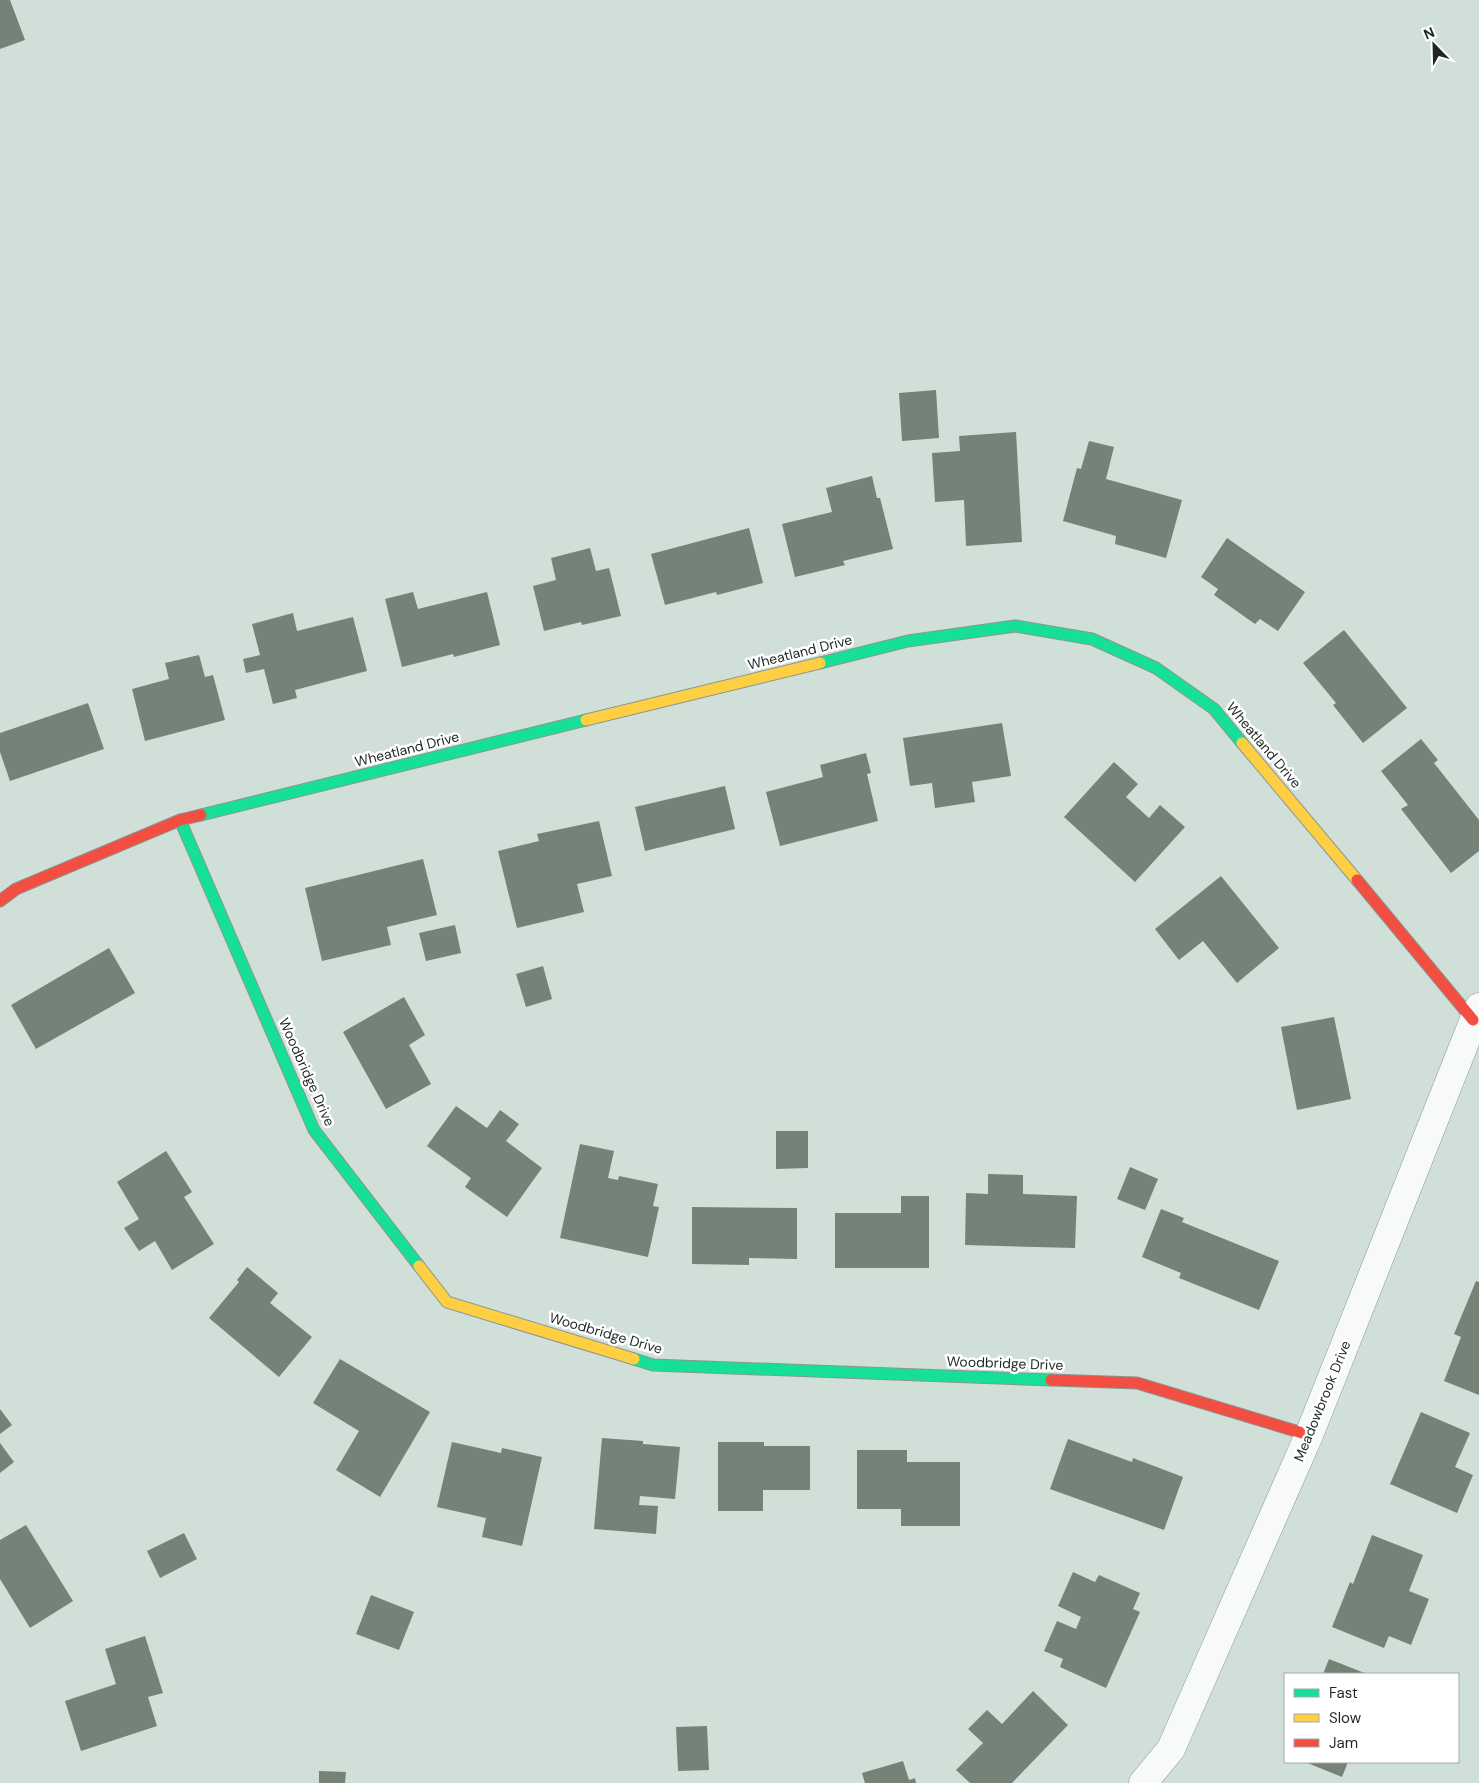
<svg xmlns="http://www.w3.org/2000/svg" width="1479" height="1783" font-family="'DM Sans',sans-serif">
<rect width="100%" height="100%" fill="#d1dfd9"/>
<!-- building -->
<g fill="#758277">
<path d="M 0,0 L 10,0 L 25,40 L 0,49 Z"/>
<path d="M 936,390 L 939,438 L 902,441 L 899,393 Z"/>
<path d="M 1016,432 L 1022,542 L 966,546 L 964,500 L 935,502 L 932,453 L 960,451 L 959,436 Z"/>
<path d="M 1089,441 L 1114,447 L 1106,479 L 1182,500 L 1166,558 L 1115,544 L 1116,536 L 1063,521 L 1077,468 L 1081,469 Z"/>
<path d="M 872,476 L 877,498 L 880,498 L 893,549 L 843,561 L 845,565 L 795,577 L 782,524 L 832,512 L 826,488 Z"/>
<path d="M 749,528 L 763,583 L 717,595 L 716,592 L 665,605 L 651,554 Z"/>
<path d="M 1227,538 L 1305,592 L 1278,631 L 1260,619 L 1255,624 L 1214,595 L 1218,589 L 1201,577 Z"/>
<path d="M 590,548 L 596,571 L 609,568 L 621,616 L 582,625 L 581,622 L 544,631 L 533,586 L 556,580 L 551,558 Z"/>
<path d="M 413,592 L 418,609 L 487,592 L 500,645 L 454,657 L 453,654 L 402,667 L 385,599 Z"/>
<path d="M 293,613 L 297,631 L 353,617 L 367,671 L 295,690 L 297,698 L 273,704 L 264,669 L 246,673 L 243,659 L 260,655 L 252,624 Z"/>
<path d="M 1344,630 L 1407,708 L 1363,743 L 1333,705 L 1336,703 L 1303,663 Z"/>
<path d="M 199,655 L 205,677 L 213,675 L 225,720 L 145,741 L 132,689 L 169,679 L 165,663 Z"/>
<path d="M 88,703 L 104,749 L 10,781 L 0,752 L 0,733 Z"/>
<path d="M 1002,723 L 1011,776 L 972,782 L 975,802 L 935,808 L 932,783 L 910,786 L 903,738 Z"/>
<path d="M 1421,739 L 1438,760 L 1434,763 L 1479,820 L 1479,851 L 1451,873 L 1401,809 L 1408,805 L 1381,771 Z"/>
<path d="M 866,753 L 871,773 L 867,774 L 878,821 L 780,846 L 766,792 L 823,777 L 820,765 Z"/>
<path d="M 1114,762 L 1138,784 L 1126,797 L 1149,818 L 1160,805 L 1185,827 L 1135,882 L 1064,817 Z"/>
<path d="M 725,786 L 735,829 L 645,851 L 635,807 Z"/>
<path d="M 599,821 L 612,876 L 577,884 L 584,912 L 517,928 L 498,851 L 539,841 L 537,834 Z"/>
<path d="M 423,859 L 437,915 L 387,927 L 391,945 L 322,961 L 305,888 Z"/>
<path d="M 1221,876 L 1279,948 L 1237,983 L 1203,941 L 1179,960 L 1155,929 Z"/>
<path d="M 455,925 L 461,953 L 426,961 L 419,933 Z"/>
<path d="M 109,948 L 135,993 L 36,1049 L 11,1005 Z"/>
<path d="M 543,966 L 552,999 L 526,1007 L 516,974 Z"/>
<path d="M 404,997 L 425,1035 L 409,1045 L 431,1084 L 386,1109 L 343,1032 Z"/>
<path d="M 1334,1017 L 1351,1099 L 1297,1110 L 1281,1027 Z"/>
<path d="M 456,1106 L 487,1128 L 500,1110 L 519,1124 L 506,1141 L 542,1168 L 507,1217 L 465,1187 L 471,1178 L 427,1146 Z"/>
<path d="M 776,1131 L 808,1131 L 808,1168 L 776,1169 Z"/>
<path d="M 580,1144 L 614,1151 L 608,1178 L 618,1180 L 619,1176 L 658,1184 L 653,1206 L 659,1207 L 648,1257 L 560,1238 Z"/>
<path d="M 166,1151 L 192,1192 L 184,1197 L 214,1244 L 172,1270 L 155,1241 L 139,1251 L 124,1228 L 139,1219 L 117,1182 Z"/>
<path d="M 1130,1167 L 1158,1179 L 1145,1210 L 1117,1199 Z"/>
<path d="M 988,1174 L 1023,1175 L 1023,1194 L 1077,1196 L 1075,1248 L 965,1245 L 966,1193 L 988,1194 Z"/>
<path d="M 901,1196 L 929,1196 L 929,1268 L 835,1268 L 835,1213 L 901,1213 Z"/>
<path d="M 692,1207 L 797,1208 L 797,1259 L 749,1258 L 749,1265 L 692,1264 Z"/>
<path d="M 1161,1209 L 1184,1218 L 1182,1222 L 1279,1261 L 1259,1310 L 1179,1278 L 1181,1273 L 1142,1257 Z"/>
<path d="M 247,1267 L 278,1293 L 270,1303 L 312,1337 L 279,1377 L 209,1318 L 239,1282 L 237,1280 Z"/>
<path d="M 1476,1281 L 1479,1282 L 1479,1395 L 1444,1381 L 1461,1337 L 1454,1334 Z"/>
<path d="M 340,1359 L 430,1412 L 380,1497 L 336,1470 L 359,1431 L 313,1403 Z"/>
<path d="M 0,1409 L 12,1425 L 0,1434 Z"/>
<path d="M 1421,1412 L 1470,1433 L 1455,1467 L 1473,1475 L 1457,1513 L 1390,1484 Z"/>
<path d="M 602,1438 L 643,1441 L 643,1444 L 680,1447 L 675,1499 L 640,1496 L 639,1505 L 658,1506 L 656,1534 L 594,1529 Z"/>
<path d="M 1068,1439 L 1132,1462 L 1133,1458 L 1183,1477 L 1164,1530 L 1050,1489 Z"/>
<path d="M 452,1442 L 501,1453 L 502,1448 L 542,1457 L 522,1546 L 482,1537 L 486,1518 L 437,1507 Z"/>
<path d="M 718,1442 L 764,1442 L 764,1446 L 810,1446 L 810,1490 L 763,1490 L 763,1511 L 718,1511 Z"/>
<path d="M 0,1443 L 14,1462 L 0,1473 Z"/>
<path d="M 857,1450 L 907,1450 L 907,1462 L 960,1462 L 960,1526 L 901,1526 L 901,1509 L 857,1509 Z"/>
<path d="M 26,1525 L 73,1601 L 30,1628 L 0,1579 L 0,1540 Z"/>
<path d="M 184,1533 L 197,1559 L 160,1578 L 147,1551 Z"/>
<path d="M 1372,1535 L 1423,1555 L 1409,1591 L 1429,1599 L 1411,1645 L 1389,1636 L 1384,1648 L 1332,1627 L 1350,1582 L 1353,1584 Z"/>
<path d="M 1073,1572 L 1095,1582 L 1099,1575 L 1140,1593 L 1133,1609 L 1140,1612 L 1106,1688 L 1060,1667 L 1063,1659 L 1044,1651 L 1057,1621 L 1076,1629 L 1081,1617 L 1058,1606 Z"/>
<path d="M 371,1595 L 414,1612 L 399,1650 L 356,1634 Z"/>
<path d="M 145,1636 L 163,1693 L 148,1697 L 157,1726 L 81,1751 L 65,1701 L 116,1684 L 105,1649 Z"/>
<path d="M 1329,1659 L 1367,1674 L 1323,1674 Z"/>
<path d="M 1033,1691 L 1068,1725 L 1012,1783 L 970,1783 L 956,1770 L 983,1743 L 968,1729 L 987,1710 L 1002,1724 Z"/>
<path d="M 707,1726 L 709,1770 L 678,1771 L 676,1727 Z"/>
<path d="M 903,1761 L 909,1780 L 915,1778 L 916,1783 L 865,1783 L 862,1773 Z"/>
<path d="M 1305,1762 L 1348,1762 L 1342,1777 Z"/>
<path d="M 319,1771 L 346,1772 L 345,1783 L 319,1783 Z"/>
</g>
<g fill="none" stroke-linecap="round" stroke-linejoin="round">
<!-- street casing -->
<g stroke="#8b9692" stroke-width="29">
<path id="street" d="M 1143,1783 L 1171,1749 L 1309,1435 L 1479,1007"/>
</g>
<!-- fast casing -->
<g stroke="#8b9692" stroke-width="13">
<g id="fast">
<path d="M 820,663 L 908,641 L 1015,626 L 1092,639 L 1156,668 L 1214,709 L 1242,743"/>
<path d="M 201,815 L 586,720"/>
<path d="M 180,820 L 314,1130 L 419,1266"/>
<path d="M 634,1359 L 653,1365 L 1051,1380"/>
</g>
</g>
<!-- slow casing -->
<g stroke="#8b9692" stroke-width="13">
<g id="slow">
<path d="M 586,720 L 820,663"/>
<path d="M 1242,743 L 1357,880"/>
<path d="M 419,1266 L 447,1302 L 634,1359"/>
</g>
</g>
<!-- jam casing -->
<g stroke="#8b9692" stroke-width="13">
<g id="jam">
<path d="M 1357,880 L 1473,1020"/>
<path d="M 0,901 L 16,889 L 180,820 L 201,815"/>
<path d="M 1051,1380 L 1137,1383 L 1309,1435"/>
</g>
</g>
<!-- street -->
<use href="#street" stroke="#f8faf9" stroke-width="28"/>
<!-- fast -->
<use href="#fast" stroke="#16e098" stroke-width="11"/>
<!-- slow -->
<use href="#slow" stroke="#ffcf43" stroke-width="11"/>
<!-- jam -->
<use href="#jam" stroke="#f24e42" stroke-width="11"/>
</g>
<g text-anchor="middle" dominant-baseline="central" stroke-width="5" stroke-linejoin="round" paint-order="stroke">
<!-- street labels -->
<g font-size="14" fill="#1e2823" stroke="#fff">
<text transform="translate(800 652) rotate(-14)">Wheatland Drive</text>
<text transform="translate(1264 745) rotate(50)">Wheatland Drive</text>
<text transform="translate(407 749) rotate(-14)">Wheatland Drive</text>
<text transform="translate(307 1072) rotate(66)">Woodbridge Drive</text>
<text transform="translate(606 1333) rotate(16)">Woodbridge Drive</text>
<text transform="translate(1005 1363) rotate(2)">Woodbridge Drive</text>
<text transform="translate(1322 1401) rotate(-68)">Meadowbrook Drive</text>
</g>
</g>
<!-- legend -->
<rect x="1284" y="1673" width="175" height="90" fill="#ffffff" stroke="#a5a9a7"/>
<rect x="1294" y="1689" width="25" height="8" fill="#16e098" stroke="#a5a9a7"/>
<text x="1329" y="1698" font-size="15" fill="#1e2823">Fast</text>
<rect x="1294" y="1714" width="25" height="8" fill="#ffcf43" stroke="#a5a9a7"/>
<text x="1329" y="1723" font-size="15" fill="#1e2823">Slow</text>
<rect x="1294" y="1739" width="25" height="8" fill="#f24e42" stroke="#a5a9a7"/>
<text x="1329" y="1748" font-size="15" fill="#1e2823">Jam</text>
<!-- north arrow -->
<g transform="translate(1434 45) rotate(337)" stroke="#ffffff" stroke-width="4" paint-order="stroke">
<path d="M0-4L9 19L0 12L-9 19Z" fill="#1e2823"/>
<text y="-8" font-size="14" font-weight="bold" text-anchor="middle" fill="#1e2823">N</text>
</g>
</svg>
